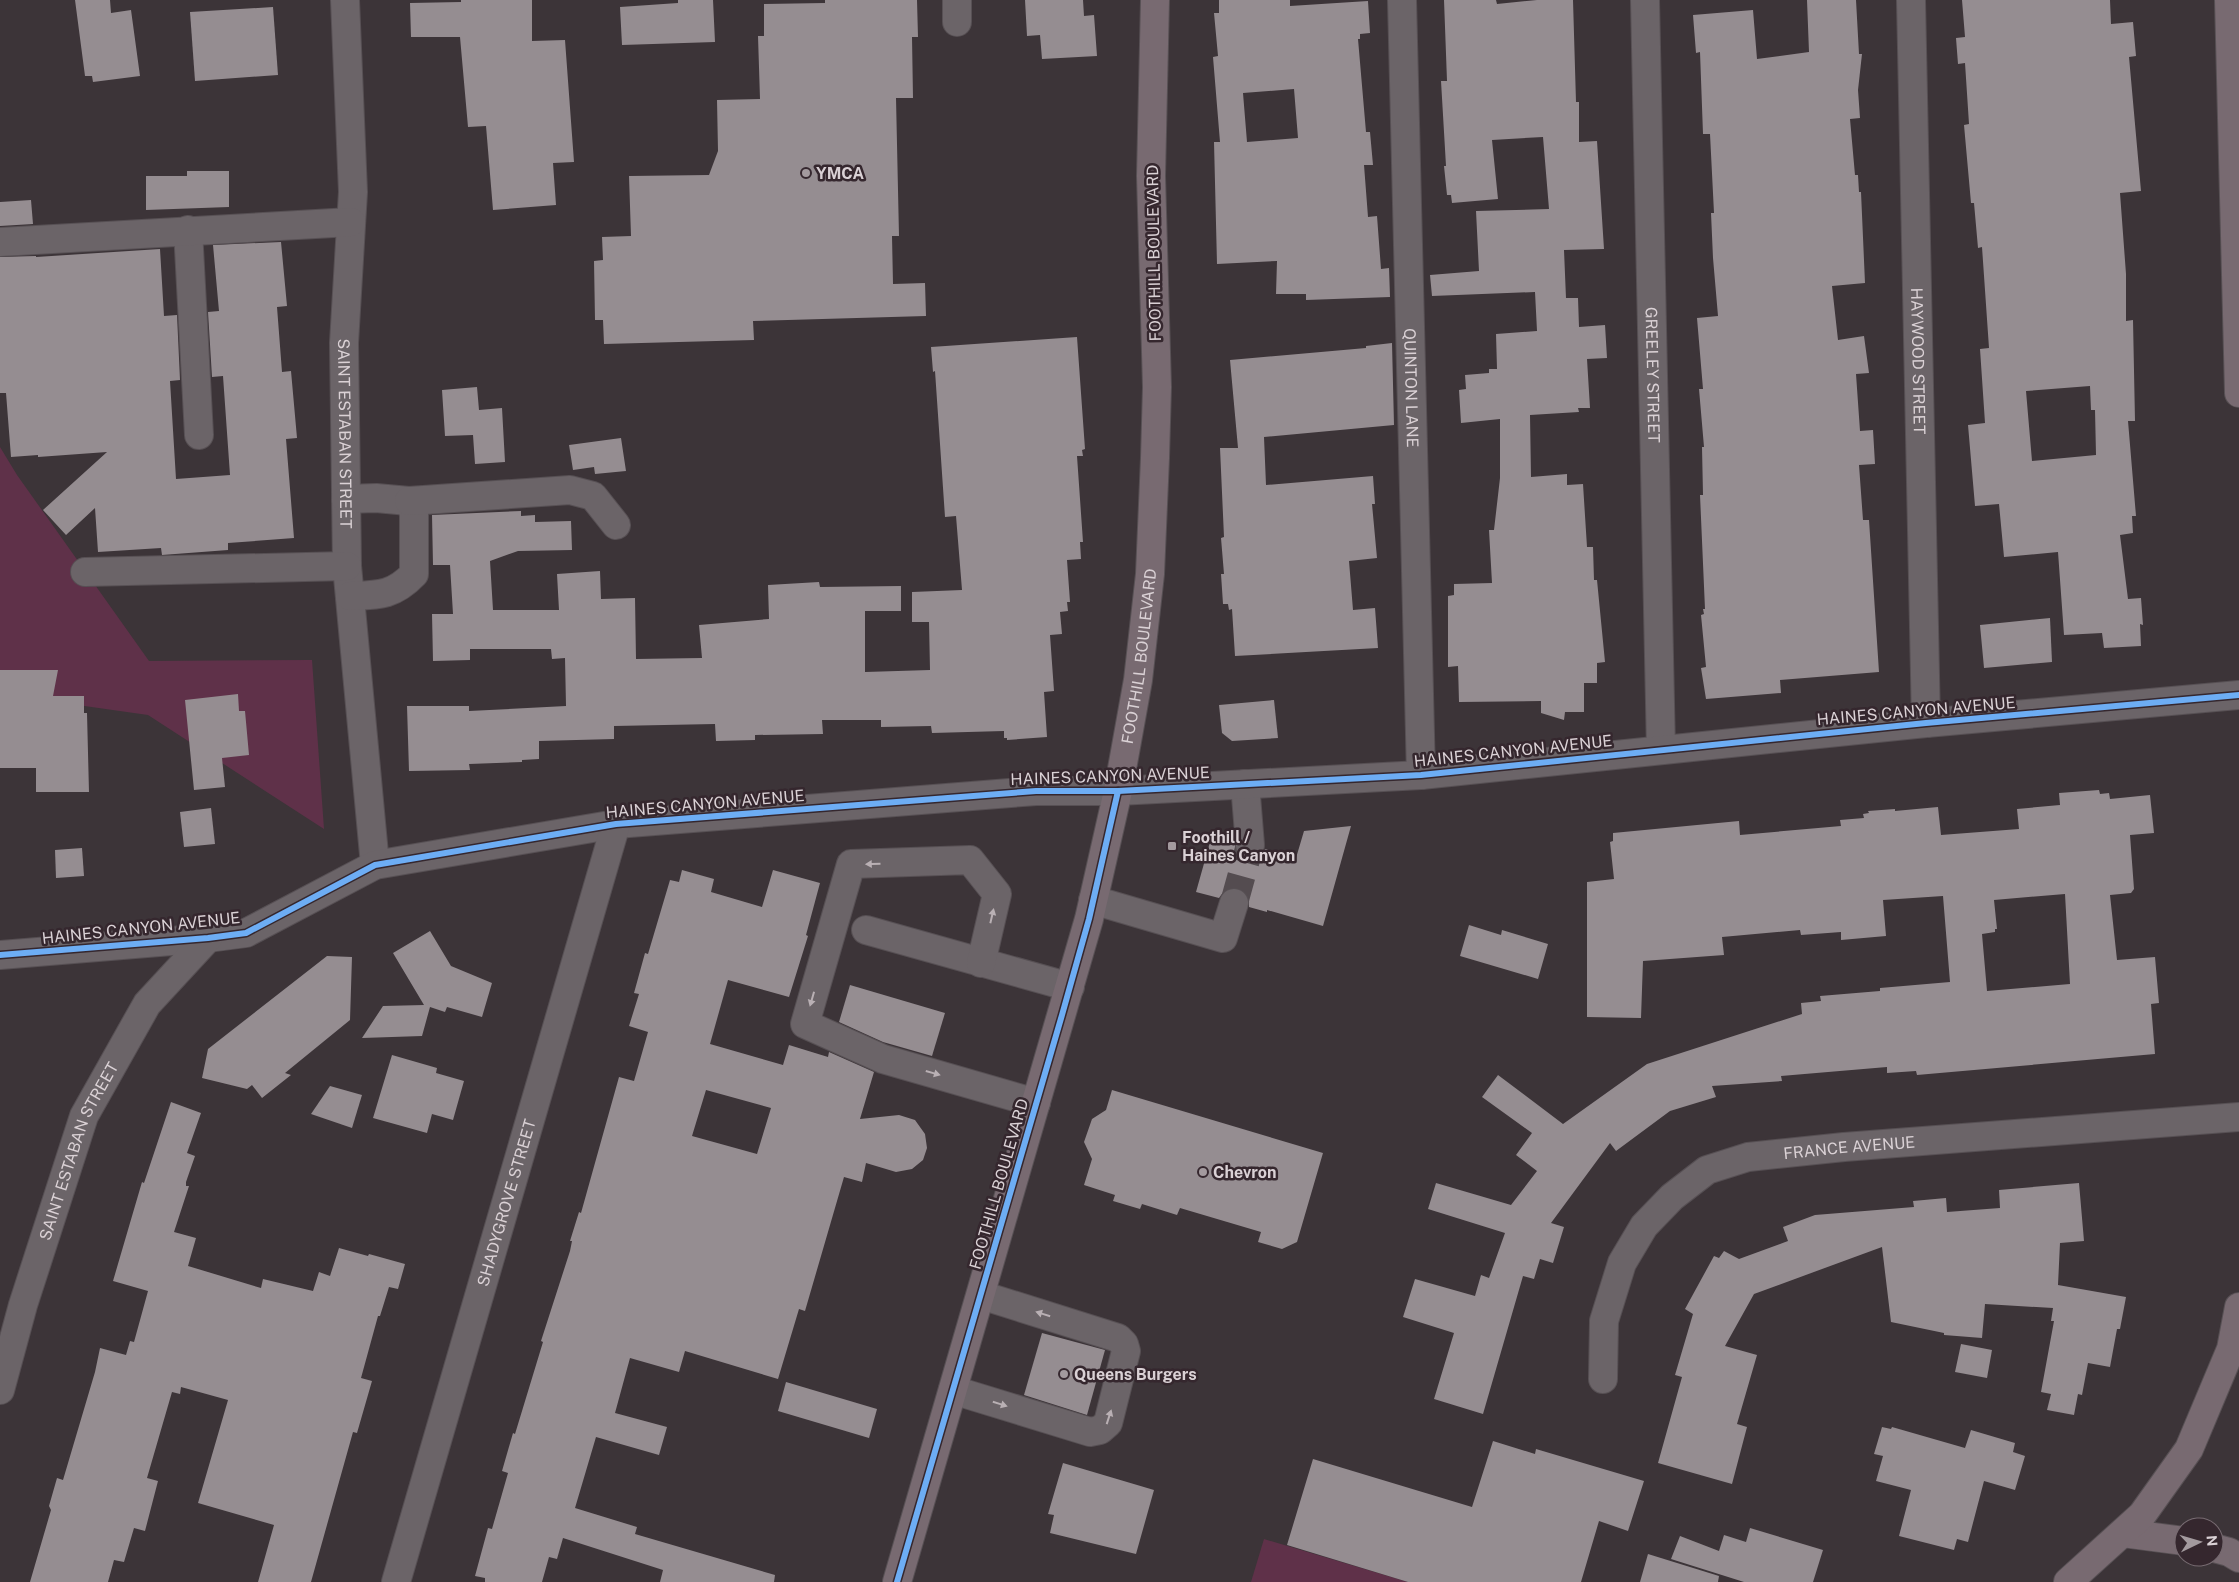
<svg xmlns="http://www.w3.org/2000/svg" width="2239" height="1582" font-family="'Public Sans',sans-serif">
<rect width="100%" height="100%" fill="#3c3438"/>
<!-- green -->
<g fill="#5f3149">
<path d="M 0,447 L 17,475 L 149,661 L 312,660 L 324,829 L 148,715 L 0,694 Z"/>
<path d="M 1264,1539 L 1408,1582 L 1251,1582 Z"/>
</g>
<!-- building -->
<g fill="#958d91" fill-rule="evenodd">
<path d="M 75,0 L 110,0 L 111,13 L 131,10 L 140,76 L 93,82 L 92,76 L 85,76 Z"/>
<path d="M 461,0 L 532,0 L 532,41 L 565,40 L 574,162 L 553,163 L 556,205 L 493,210 L 486,126 L 468,127 L 460,37 L 411,37 L 410,3 L 461,2 Z"/>
<path d="M 678,0 L 713,0 L 715,42 L 622,45 L 620,7 L 678,3 Z"/>
<path d="M 825,0 L 917,0 L 918,37 L 912,37 L 913,98 L 896,98 L 899,236 L 892,236 L 893,284 L 925,283 L 926,316 L 753,321 L 754,340 L 604,344 L 603,320 L 595,320 L 594,261 L 603,260 L 602,237 L 631,236 L 629,176 L 709,175 L 718,151 L 717,100 L 760,99 L 758,36 L 764,36 L 764,4 L 825,3 Z"/>
<path d="M 1025,0 L 1083,0 L 1084,16 L 1094,15 L 1097,56 L 1042,59 L 1040,35 L 1027,36 Z"/>
<path d="M 1219,0 L 1290,0 L 1290,6 L 1368,1 L 1370,33 L 1360,34 L 1360,39 L 1358,39 L 1366,132 L 1370,132 L 1373,165 L 1364,165 L 1368,217 L 1377,216 L 1381,269 L 1389,268 L 1390,297 L 1306,300 L 1306,294 L 1276,294 L 1277,261 L 1217,264 L 1214,142 L 1220,142 L 1213,57 L 1218,56 L 1214,13 L 1219,13 ZM 1294,89 L 1298,138 L 1247,142 L 1243,93 Z"/>
<path d="M 1444,0 L 1496,0 L 1497,4 L 1537,0 L 1573,0 L 1576,102 L 1579,102 L 1579,142 L 1597,141 L 1604,249 L 1564,250 L 1566,298 L 1578,298 L 1579,327 L 1605,325 L 1607,358 L 1587,359 L 1590,408 L 1578,408 L 1579,412 L 1530,415 L 1531,477 L 1567,474 L 1567,485 L 1583,484 L 1587,547 L 1593,547 L 1594,580 L 1597,580 L 1605,662 L 1597,663 L 1597,683 L 1584,683 L 1584,712 L 1565,712 L 1564,720 L 1541,713 L 1541,701 L 1459,702 L 1458,666 L 1448,667 L 1448,596 L 1454,595 L 1454,584 L 1492,583 L 1489,530 L 1494,530 L 1500,478 L 1500,419 L 1461,423 L 1459,390 L 1466,389 L 1465,375 L 1489,373 L 1489,369 L 1497,369 L 1496,334 L 1537,331 L 1535,292 L 1432,296 L 1430,275 L 1479,271 L 1476,211 L 1549,209 L 1543,137 L 1492,140 L 1498,199 L 1452,203 L 1451,195 L 1447,195 L 1444,166 L 1446,166 L 1441,81 L 1447,81 Z"/>
<path d="M 1807,0 L 1856,0 L 1859,54 L 1862,54 L 1858,90 L 1860,118 L 1850,119 L 1855,175 L 1858,175 L 1859,192 L 1861,192 L 1865,283 L 1832,286 L 1838,340 L 1864,336 L 1869,373 L 1856,374 L 1860,431 L 1873,430 L 1875,464 L 1859,465 L 1863,520 L 1869,520 L 1879,672 L 1780,680 L 1781,693 L 1706,699 L 1701,668 L 1706,667 L 1701,615 L 1704,614 L 1703,609 L 1705,609 L 1700,495 L 1703,495 L 1702,447 L 1704,447 L 1699,389 L 1703,389 L 1697,318 L 1718,316 L 1713,258 L 1711,213 L 1714,213 L 1710,134 L 1703,134 L 1700,52 L 1696,53 L 1693,15 L 1753,10 L 1757,59 L 1809,52 Z"/>
<path d="M 1962,0 L 2110,0 L 2111,24 L 2133,22 L 2136,56 L 2129,57 L 2141,191 L 2120,193 L 2126,274 L 2126,321 L 2133,320 L 2135,421 L 2128,421 L 2136,516 L 2132,516 L 2133,533 L 2120,535 L 2128,599 L 2141,598 L 2143,625 L 2140,624 L 2141,646 L 2104,648 L 2102,633 L 2064,635 L 2058,552 L 2004,557 L 1999,504 L 1975,506 L 1968,425 L 1985,423 L 1980,349 L 1989,348 L 1982,247 L 1978,248 L 1974,203 L 1971,203 L 1964,125 L 1969,124 L 1965,63 L 1958,64 L 1956,38 L 1965,37 ZM 2090,386 L 2091,410 L 2095,410 L 2096,455 L 2032,461 L 2026,391 Z"/>
<path d="M 273,7 L 278,75 L 195,81 L 190,12 Z"/>
<path d="M 187,171 L 229,171 L 229,207 L 146,210 L 146,176 L 187,176 Z"/>
<path d="M 31,200 L 33,224 L 0,226 L 0,202 Z"/>
<path d="M 281,242 L 287,306 L 277,307 L 282,372 L 291,371 L 297,438 L 286,439 L 294,538 L 228,543 L 228,550 L 162,555 L 161,548 L 98,552 L 95,508 L 66,535 L 43,510 L 107,452 L 38,457 L 38,455 L 11,457 L 6,393 L 0,393 L 0,257 L 36,256 L 36,257 L 160,249 L 164,316 L 177,315 L 180,380 L 170,381 L 176,479 L 230,475 L 223,376 L 212,377 L 208,312 L 219,311 L 213,245 Z"/>
<path d="M 1077,337 L 1085,449 L 1082,450 L 1083,456 L 1077,456 L 1083,542 L 1080,542 L 1081,559 L 1067,560 L 1070,602 L 1067,602 L 1068,611 L 1060,612 L 1062,634 L 1050,635 L 1054,691 L 1044,692 L 1047,737 L 1007,740 L 1007,738 L 1004,738 L 1004,731 L 932,733 L 931,726 L 881,727 L 881,720 L 822,720 L 823,734 L 755,735 L 755,740 L 716,741 L 715,724 L 614,726 L 614,739 L 539,741 L 539,759 L 522,760 L 522,762 L 469,764 L 470,770 L 409,771 L 407,706 L 469,706 L 469,711 L 566,706 L 565,658 L 552,659 L 551,649 L 470,649 L 470,660 L 433,661 L 432,614 L 453,614 L 450,565 L 433,565 L 432,515 L 521,511 L 521,516 L 535,515 L 535,522 L 571,521 L 572,550 L 518,551 L 490,561 L 493,610 L 559,610 L 557,574 L 600,571 L 601,599 L 635,598 L 636,659 L 702,658 L 699,625 L 769,619 L 768,585 L 819,582 L 820,587 L 901,586 L 901,611 L 865,611 L 865,672 L 930,670 L 929,622 L 912,622 L 912,592 L 962,590 L 956,516 L 945,517 L 935,371 L 933,372 L 931,347 Z"/>
<path d="M 1392,343 L 1394,425 L 1264,437 L 1266,485 L 1373,476 L 1375,504 L 1372,504 L 1377,558 L 1349,561 L 1353,610 L 1375,608 L 1378,648 L 1235,656 L 1232,609 L 1229,610 L 1228,604 L 1223,604 L 1221,574 L 1224,574 L 1221,538 L 1224,537 L 1220,448 L 1238,448 L 1230,360 L 1366,348 L 1366,346 Z"/>
<path d="M 477,387 L 479,410 L 502,408 L 505,462 L 475,464 L 473,435 L 445,436 L 442,390 Z"/>
<path d="M 621,438 L 626,471 L 595,474 L 594,467 L 573,470 L 569,445 Z"/>
<path d="M 2050,618 L 2052,662 L 1984,668 L 1980,625 Z"/>
<path d="M 0,670 L 58,670 L 53,696 L 84,696 L 84,713 L 87,713 L 89,792 L 36,792 L 36,768 L 0,768 Z"/>
<path d="M 238,694 L 239,711 L 245,711 L 249,755 L 222,758 L 225,787 L 194,790 L 185,700 Z"/>
<path d="M 1274,700 L 1278,738 L 1232,741 L 1222,733 L 1219,705 Z"/>
<path d="M 2099,790 L 2100,794 L 2109,793 L 2110,799 L 2150,795 L 2154,833 L 2130,835 L 2134,889 L 2131,893 L 2110,895 L 2117,960 L 2155,957 L 2159,1003 L 2151,1004 L 2155,1054 L 1917,1075 L 1916,1071 L 1887,1073 L 1887,1067 L 1781,1076 L 1782,1081 L 1712,1086 L 1716,1097 L 1670,1111 L 1616,1151 L 1610,1143 L 1551,1223 L 1564,1227 L 1553,1263 L 1540,1259 L 1534,1279 L 1523,1276 L 1483,1414 L 1434,1399 L 1454,1333 L 1403,1317 L 1415,1279 L 1475,1296 L 1481,1275 L 1489,1278 L 1505,1233 L 1428,1209 L 1436,1183 L 1511,1205 L 1537,1171 L 1516,1155 L 1532,1133 L 1482,1097 L 1498,1075 L 1563,1124 L 1647,1064 L 1802,1014 L 1801,1003 L 1821,1001 L 1820,996 L 1880,991 L 1880,988 L 1950,982 L 1943,896 L 1883,900 L 1886,936 L 1841,940 L 1841,932 L 1801,935 L 1800,930 L 1722,937 L 1724,955 L 1643,961 L 1641,1018 L 1587,1017 L 1587,882 L 1614,879 L 1610,842 L 1613,841 L 1613,833 L 1739,821 L 1740,835 L 1841,826 L 1840,820 L 1864,818 L 1863,814 L 1869,813 L 1868,811 L 1895,809 L 1895,811 L 1938,807 L 1941,835 L 2019,829 L 2017,809 L 2060,805 L 2059,793 ZM 2065,894 L 2070,984 L 1987,991 L 1982,934 L 1995,932 L 1995,929 L 1997,929 L 1994,900 Z"/>
<path d="M 211,808 L 215,844 L 184,847 L 180,812 Z"/>
<path d="M 1351,826 L 1323,926 L 1267,910 L 1267,912 L 1249,907 L 1249,900 L 1246,893 L 1238,888 L 1231,888 L 1224,891 L 1219,898 L 1196,892 L 1212,835 L 1234,841 L 1237,853 L 1244,859 L 1252,860 L 1258,858 L 1265,849 L 1296,858 L 1304,831 Z"/>
<path d="M 82,848 L 84,876 L 56,878 L 55,850 Z"/>
<path d="M 682,870 L 714,879 L 711,892 L 762,907 L 773,870 L 820,883 L 806,935 L 808,936 L 789,997 L 728,980 L 710,1044 L 783,1065 L 789,1045 L 828,1057 L 829,1052 L 874,1072 L 860,1119 L 899,1115 L 915,1120 L 925,1134 L 927,1148 L 923,1160 L 912,1169 L 896,1172 L 866,1163 L 862,1182 L 844,1177 L 805,1311 L 799,1309 L 778,1379 L 685,1351 L 679,1372 L 630,1358 L 615,1413 L 667,1427 L 659,1455 L 596,1437 L 575,1508 L 637,1527 L 635,1534 L 775,1575 L 774,1582 L 660,1582 L 663,1570 L 563,1538 L 557,1559 L 549,1557 L 542,1582 L 485,1582 L 485,1578 L 475,1576 L 488,1528 L 492,1529 L 508,1473 L 502,1471 L 513,1433 L 515,1434 L 543,1342 L 541,1341 L 570,1251 L 572,1241 L 570,1241 L 579,1212 L 581,1213 L 619,1077 L 634,1081 L 648,1032 L 629,1026 L 639,994 L 634,993 L 645,953 L 648,954 L 670,880 L 679,882 ZM 706,1090 L 771,1108 L 757,1154 L 692,1136 Z"/>
<path d="M 1469,925 L 1501,935 L 1502,930 L 1548,944 L 1538,979 L 1460,956 Z"/>
<path d="M 430,931 L 451,966 L 492,983 L 482,1017 L 447,1007 L 445,1012 L 430,1007 L 422,1036 L 362,1038 L 383,1006 L 424,1005 L 393,953 Z"/>
<path d="M 327,956 L 352,957 L 350,1020 L 285,1073 L 291,1075 L 262,1098 L 252,1085 L 247,1089 L 202,1078 L 208,1049 Z"/>
<path d="M 850,985 L 945,1013 L 932,1056 L 883,1042 L 839,1022 Z"/>
<path d="M 392,1055 L 437,1068 L 436,1073 L 464,1081 L 453,1120 L 432,1114 L 427,1133 L 373,1118 Z"/>
<path d="M 330,1086 L 362,1095 L 352,1128 L 311,1114 Z"/>
<path d="M 1112,1090 L 1323,1153 L 1297,1242 L 1282,1249 L 1258,1242 L 1261,1232 L 1180,1208 L 1177,1215 L 1142,1204 L 1140,1209 L 1113,1201 L 1115,1195 L 1084,1185 L 1092,1159 L 1084,1142 L 1092,1119 L 1106,1110 Z"/>
<path d="M 171,1102 L 201,1113 L 187,1153 L 195,1156 L 186,1182 L 186,1186 L 189,1186 L 174,1232 L 196,1238 L 188,1266 L 261,1288 L 263,1279 L 313,1291 L 319,1272 L 330,1276 L 339,1248 L 368,1256 L 369,1254 L 405,1264 L 398,1289 L 389,1287 L 380,1316 L 378,1316 L 361,1378 L 372,1381 L 357,1433 L 353,1432 L 311,1582 L 258,1582 L 274,1525 L 198,1503 L 228,1400 L 181,1387 L 180,1394 L 172,1392 L 147,1478 L 158,1481 L 145,1531 L 134,1528 L 124,1562 L 114,1560 L 108,1582 L 30,1582 L 51,1510 L 49,1506 L 57,1478 L 63,1480 L 95,1372 L 100,1348 L 126,1355 L 130,1341 L 134,1342 L 148,1291 L 113,1281 L 142,1182 L 144,1183 Z"/>
<path d="M 2079,1183 L 2084,1241 L 2060,1243 L 2058,1285 L 2126,1297 L 2120,1329 L 2117,1329 L 2110,1367 L 2088,1363 L 2082,1395 L 2078,1394 L 2074,1415 L 2047,1410 L 2051,1394 L 2041,1392 L 2054,1321 L 2051,1321 L 2053,1308 L 1985,1304 L 1982,1338 L 1944,1335 L 1944,1333 L 1891,1322 L 1882,1247 L 1754,1294 L 1725,1346 L 1757,1355 L 1737,1424 L 1747,1427 L 1732,1484 L 1658,1463 L 1682,1377 L 1675,1375 L 1693,1314 L 1685,1309 L 1714,1256 L 1719,1258 L 1724,1251 L 1739,1259 L 1788,1241 L 1783,1227 L 1815,1215 L 1914,1207 L 1913,1201 L 1946,1198 L 1947,1212 L 2000,1208 L 1999,1190 Z"/>
<path d="M 1042,1333 L 1105,1350 L 1087,1415 L 1024,1395 Z"/>
<path d="M 1961,1344 L 1992,1350 L 1987,1378 L 1955,1372 Z"/>
<path d="M 786,1382 L 877,1409 L 869,1438 L 778,1411 Z"/>
<path d="M 1882,1427 L 1891,1429 L 1892,1427 L 1965,1448 L 1971,1430 L 2015,1443 L 2013,1452 L 2025,1456 L 2015,1490 L 1984,1481 L 1968,1542 L 1957,1539 L 1954,1550 L 1899,1536 L 1911,1490 L 1876,1481 L 1883,1456 L 1874,1454 Z"/>
<path d="M 1493,1441 L 1535,1454 L 1536,1449 L 1644,1481 L 1628,1531 L 1599,1521 L 1581,1582 L 1408,1582 L 1287,1545 L 1313,1459 L 1472,1507 Z"/>
<path d="M 1063,1463 L 1154,1490 L 1136,1554 L 1050,1533 L 1054,1515 L 1048,1514 Z"/>
<path d="M 1750,1528 L 1823,1550 L 1813,1582 L 1744,1582 L 1671,1559 L 1680,1536 L 1719,1551 L 1724,1535 L 1746,1542 Z"/>
<path d="M 1648,1554 L 1719,1576 L 1718,1582 L 1640,1582 Z"/>
</g>
<g fill="none" stroke-linecap="round" stroke-linejoin="round">
<!-- minor-tunnel -->
<path stroke="#544c50" stroke-width="28" stroke-dasharray="28 14" stroke-linecap="butt" d="M 1234,903 L 1250,845"/>
<!-- minor casing -->
<g stroke="#575054" stroke-width="30">
<g id="minor">
<path id="s1" d="M 345,0 L 353,192 L 344,343 L 347,566 L 375,865"/>
<path d="M 957,0 L 957,22"/>
<path id="s2" d="M 1402,0 L 1421,775"/>
<path id="s3" d="M 1645,0 L 1661,750"/>
<path id="s4" d="M 1911,0 L 1926,723"/>
<path d="M 188,230 L 199,435"/>
<path d="M 0,242 L 351,222"/>
<path d="M 346,499 L 376,498 L 409,501 L 414,513 L 414,574 C 393,596 378,595 350,596"/>
<path d="M 409,501 L 570,490 L 593,496 L 616,525"/>
<path d="M 85,572 L 347,566"/>
<path d="M 1245,784 L 1250,845"/>
<path d="M 1093,900 L 1223,938 L 1234,903"/>
<path d="M 866,930 L 1070,987"/>
<path d="M 0,955 L 208,938 L 246,933 L 375,865 L 616,824 L 1036,791 L 1118,791 L 1421,775 L 1926,723 L 2239,695"/>
<path d="M 981,963 L 997,894 L 970,860 L 851,864 L 805,1024 L 883,1059 L 1036,1103"/>
<path id="s5" d="M 1603,1379 L 1604,1321 L 1622,1263 L 1644,1226 L 1672,1197 L 1707,1170 L 1748,1157 L 1844,1147 L 2239,1117"/>
<path id="s6" d="M 0,1390 L 23,1305 L 84,1116 L 147,1004 L 208,938"/>
<path d="M 953,1390 L 1090,1432 L 1100,1430 L 1108,1423 L 1126,1351 L 1124,1344 L 1118,1338 L 981,1295"/>
<path id="s7" d="M 396,1582 L 616,824"/>
</g>
</g>
<!-- major casing -->
<g stroke="#575054" stroke-width="30">
<g id="major">
<path d="M 2229,0 L 2239,393"/>
<path d="M 2123,1533 L 2184,1541"/>
<path d="M 2214,1548 L 2229,1552 L 2239,1558"/>
<path id="s8" d="M 897,1582 L 1089,919 L 1118,791 L 1138,680 L 1150,574 L 1155,458 L 1157,387 L 1151,176 L 1155,0"/>
<path d="M 2068,1582 L 2142,1515 L 2189,1449 L 2231,1349 L 2239,1307"/>
</g>
</g>
<!-- minor -->
<use href="#minor" stroke="#6b6468" stroke-width="28"/>
<!-- major -->
<use href="#major" stroke="#786a71" stroke-width="28"/>
<!-- cycleway casing -->
<g stroke="#35272e" stroke-width="9">
<g id="cycleway">
<path d="M 0,955 L 208,938 L 246,933 L 375,865 L 616,824 L 1036,791 L 1118,791 L 1421,775 L 1926,723 L 2239,695"/>
<path d="M 897,1582 L 1062,1015 L 1089,919 L 1118,791"/>
</g>
</g>
<!-- cycleway -->
<use href="#cycleway" stroke="#6dadf4" stroke-width="6"/>
</g>
<!-- one-way arrows -->
<defs><path id="oneway-solid" d="M-6-.8H1V-3.2L6.5 0L1 3.2V.8H-6Z" transform="scale(1.25)"/></defs>
<g fill="#b9b0b4">
<use href="#oneway-solid" transform="translate(873 864) rotate(178)"/>
<use href="#oneway-solid" transform="translate(992 916) rotate(-77)"/>
<use href="#oneway-solid" transform="translate(812 999) rotate(106)"/>
<use href="#oneway-solid" transform="translate(933 1073) rotate(16)"/>
<use href="#oneway-solid" transform="translate(1043 1314) rotate(-163)"/>
<use href="#oneway-solid" transform="translate(1000 1404) rotate(17)"/>
<use href="#oneway-solid" transform="translate(1109 1417) rotate(-72)"/>
</g>
<!-- markers -->
<g fill="#a39a9e" stroke="#35272e" stroke-width="2">
<circle cx="806" cy="173" r="5"/>
<rect x="1167" y="841" width="10" height="10" rx="2.5"/>
<circle cx="1203" cy="1172" r="5"/>
<circle cx="1064" cy="1374" r="5"/>
</g>
<g text-anchor="middle" dominant-baseline="central" stroke-width="5" stroke-linejoin="round" paint-order="stroke">
<!-- poi labels -->
<g font-size="16" font-weight="bold" fill="#dad1d5" stroke="#35272e" text-anchor="start">
<text x="816" y="173">YMCA</text>
<text x="1182" y="837">Foothill /<tspan x="1182" dy="18">Haines Canyon</tspan></text>
<text x="1213" y="1172">Chevron</text>
<text x="1074" y="1374">Queens Burgers</text>
</g>
<!-- street labels -->
<g font-size="16" fill="#dad1d5" stroke="#35272e">
<text transform="translate(1154 253) rotate(-91)">FOOTHILL BOULEVARD</text>
<text stroke="none"><textPath href="#s4" startOffset="361">HAYWOOD STREET</textPath></text>
<text stroke="none"><textPath href="#s3" startOffset="375">GREELEY STREET</textPath></text>
<text stroke="none"><textPath href="#s2" startOffset="388">QUINTON LANE</textPath></text>
<text stroke="none"><textPath href="#s1" startOffset="434">SAINT ESTABAN STREET</textPath></text>
<text stroke="none"><textPath href="#s8" startOffset="958">FOOTHILL BOULEVARD</textPath></text>
<text transform="translate(1916 711) rotate(-5)">HAINES CANYON AVENUE</text>
<text transform="translate(1513 751) rotate(-6)">HAINES CANYON AVENUE</text>
<text transform="translate(1110 776) rotate(-2)">HAINES CANYON AVENUE</text>
<text transform="translate(705 804) rotate(-5)">HAINES CANYON AVENUE</text>
<text transform="translate(141 928) rotate(-6)">HAINES CANYON AVENUE</text>
<text stroke="none"><textPath href="#s5" startOffset="391">FRANCE AVENUE</textPath></text>
<text stroke="none"><textPath href="#s6" startOffset="252">SAINT ESTABAN STREET</textPath></text>
<text transform="translate(999 1184) rotate(-74)">FOOTHILL BOULEVARD</text>
<text stroke="none"><textPath href="#s7" startOffset="395">SHADYGROVE STREET</textPath></text>
</g>
</g>
<!-- north arrow -->
<g transform="translate(2199 1542) rotate(85)"><circle r="24" fill="#35272e" stroke="#776b71"/>
<path d="M0-4L9 19L0 12L-9 19Z" fill="#a39a9e"/>
<text y="-8" font-size="14" font-weight="bold" text-anchor="middle" fill="#dad1d5">N</text>
</g>
</svg>
